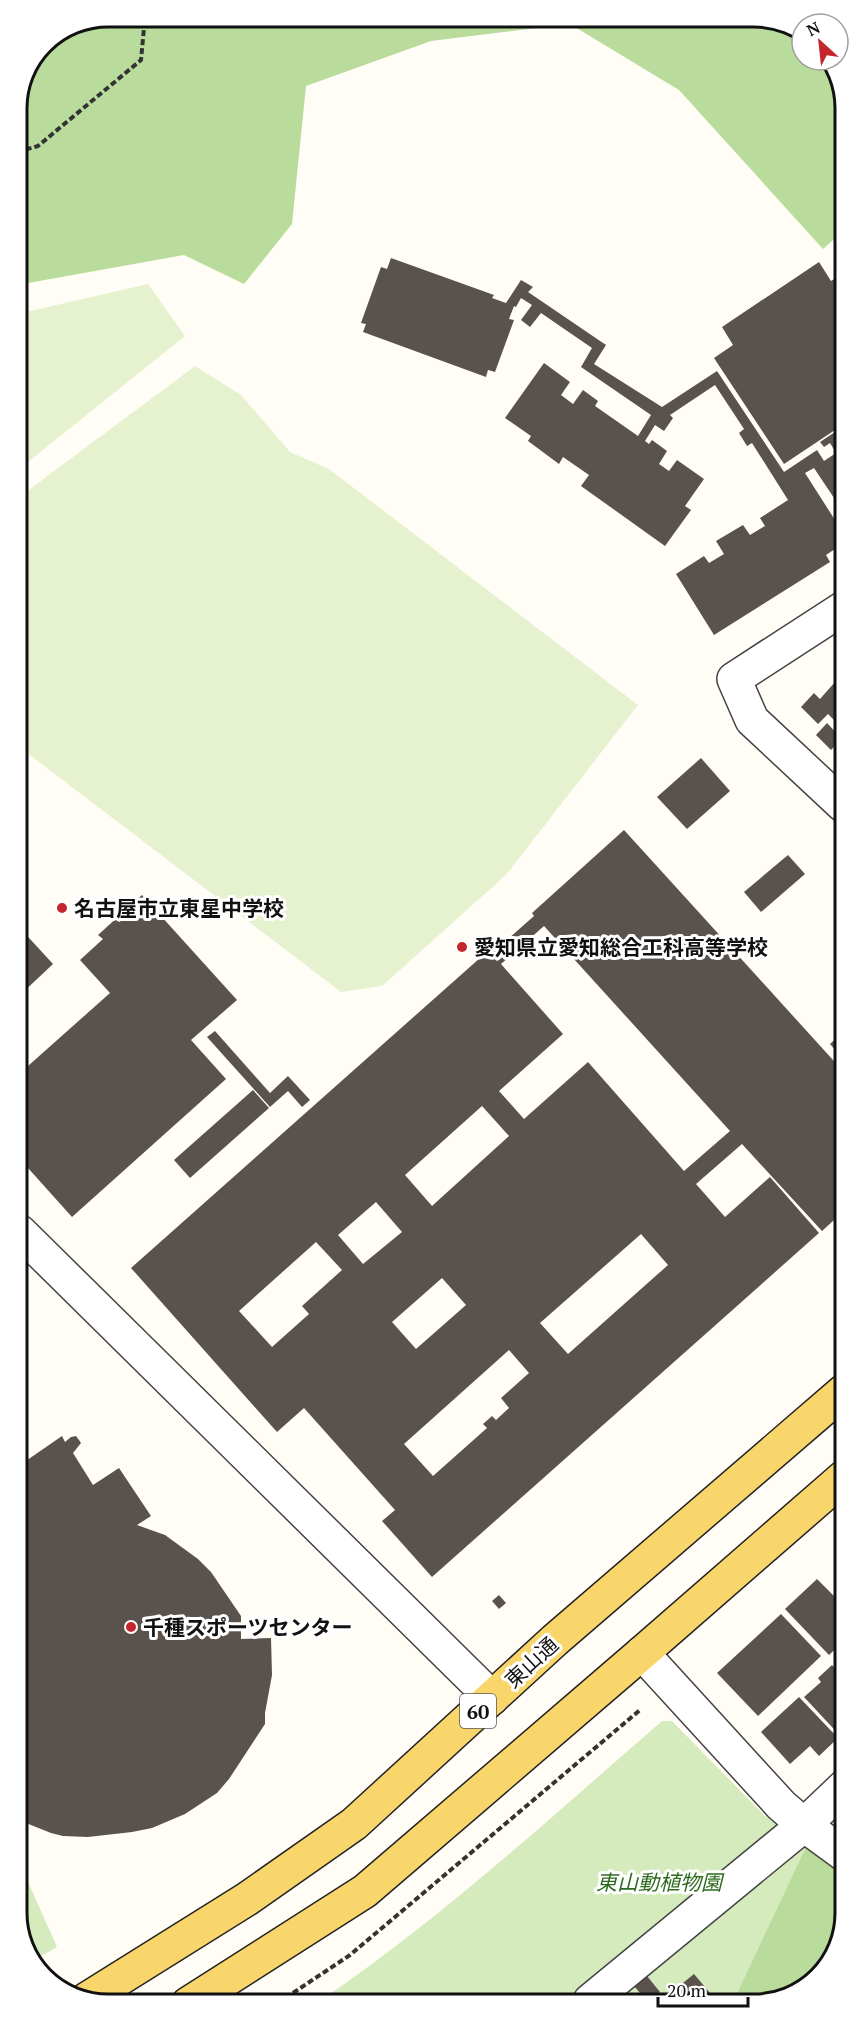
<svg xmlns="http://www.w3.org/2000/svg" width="862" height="2021" font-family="'PT Serif','Noto Sans JP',serif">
<rect width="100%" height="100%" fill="#fffdf5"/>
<!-- green -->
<g fill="#d5ebbd">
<path d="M 662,1721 L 672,1721 L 765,1816 L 845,1872 L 845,1914 L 827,1969 L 784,2000 L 317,2003 C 440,1920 550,1818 662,1721 Z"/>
<path d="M 21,1866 L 57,1947 L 34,1960 L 21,1943 Z"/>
</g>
<!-- forest -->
<g fill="#b9dc9c">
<path d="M 108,17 L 761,17 L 802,32 L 802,60 L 827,60 L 841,78 L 841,233 L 823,249 L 679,90 L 570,24 L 431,41 L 306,86 L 292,224 L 244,284 L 184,255 L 17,285 L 17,102 L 43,43 Z"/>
<path d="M 807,1845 L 845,1872 L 845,1914 L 827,1969 L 784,2000 L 734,2000 Z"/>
</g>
<!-- pitch -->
<g fill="#e6f2cf">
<path d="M 148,284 L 185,336 L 18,470 L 17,314 Z"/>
<path d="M 195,366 L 241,395 L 290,452 L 329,469 L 638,705 L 506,875 L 382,986 L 341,992 L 18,746 L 18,498 Z"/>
</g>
<!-- building -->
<g fill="#5a524d" fill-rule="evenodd">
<path d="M 391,258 L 494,295 L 492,298 L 506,303 L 521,280 L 533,287 L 528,292 L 606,345 L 594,364 L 662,407 L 717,371 L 784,472 L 817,450 L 824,461 L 836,453 L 830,443 L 824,447 L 820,442 L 841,428 L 842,510 L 814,468 L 805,473 L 842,531 L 842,559 L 835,549 L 826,555 L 830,562 L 714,635 L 676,574 L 704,556 L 709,563 L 724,554 L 716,541 L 743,525 L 750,535 L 765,526 L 760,518 L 788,500 L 752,443 L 747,446 L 739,433 L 744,429 L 715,385 L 670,415 L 673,418 L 664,431 L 655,425 L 645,441 L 649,444 L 652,440 L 667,451 L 659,464 L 669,471 L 677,460 L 704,479 L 685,506 L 691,510 L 665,546 L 581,486 L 589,475 L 563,457 L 559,464 L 528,441 L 531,436 L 505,418 L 544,363 L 570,382 L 561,395 L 573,404 L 583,390 L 598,401 L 595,406 L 638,436 L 651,415 L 581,367 L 592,348 L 541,313 L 530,327 L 521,320 L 532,305 L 521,298 L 516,307 L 514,306 L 509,319 L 514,320 L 495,372 L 488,370 L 486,377 L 363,332 L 366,324 L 361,323 L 381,267 L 387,269 Z"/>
<path d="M 819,262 L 831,281 L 841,275 L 841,426 L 784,464 L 714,358 L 733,345 L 722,327 Z"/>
<path d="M 835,682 L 842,689 L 842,728 L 828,714 L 818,724 L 801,707 L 814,693 L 820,699 Z"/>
<path d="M 827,723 L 842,739 L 831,750 L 816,735 Z"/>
<path d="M 701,758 L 730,791 L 687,829 L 657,797 Z"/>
<path d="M 624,830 L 843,1071 L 844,1211 L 822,1231 L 742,1144 L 696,1184 L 725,1217 L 770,1177 L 819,1233 L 432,1577 L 382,1521 L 395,1510 L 304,1408 L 277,1432 L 131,1268 L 489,950 L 492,953 L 534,916 L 532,913 ZM 544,926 L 730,1131 L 684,1171 L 588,1062 L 524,1119 L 499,1091 L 563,1034 L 501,964 ZM 482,1106 L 509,1136 L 432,1206 L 405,1175 ZM 376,1202 L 402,1232 L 363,1264 L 338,1235 ZM 641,1234 L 668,1265 L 568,1354 L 540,1323 ZM 316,1242 L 342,1270 L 302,1306 L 309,1314 L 272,1347 L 239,1311 ZM 442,1278 L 466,1305 L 416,1349 L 392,1322 ZM 509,1350 L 529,1373 L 501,1398 L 509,1408 L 496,1420 L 492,1416 L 483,1424 L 487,1428 L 433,1476 L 404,1444 Z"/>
<path d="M 788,855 L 805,874 L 761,912 L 744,892 Z"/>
<path d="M 142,895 L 237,1000 L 191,1040 L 226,1079 L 72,1217 L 19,1158 L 19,1074 L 110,993 L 80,960 L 103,939 L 98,935 Z"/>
<path d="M 19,927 L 53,964 L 19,996 Z"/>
<path d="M 215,1031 L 270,1093 L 288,1076 L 310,1100 L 302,1107 L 288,1091 L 270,1107 L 207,1037 Z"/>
<path d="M 843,1032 L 843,1059 L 830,1044 Z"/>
<path d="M 253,1090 L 269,1108 L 190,1178 L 174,1160 Z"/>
<path d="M 62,1436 L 65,1442 L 71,1437 L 76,1436 L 79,1440 L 81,1443 L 73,1453 L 93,1485 L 119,1468 L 151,1516 L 137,1525 L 165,1535 L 198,1559 L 211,1572 L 241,1616 L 241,1639 L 271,1638 L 272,1675 L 265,1713 L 265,1724 L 229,1779 L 217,1793 L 185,1814 L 152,1828 L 132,1832 L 88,1837 L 63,1836 L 51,1833 L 21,1821 L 21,1797 L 25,1789 L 21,1786 L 20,1465 Z"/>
<path d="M 817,1579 L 845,1607 L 845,1640 L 829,1655 L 785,1609 Z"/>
<path d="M 499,1595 L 506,1603 L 499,1609 L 492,1601 Z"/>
<path d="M 781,1614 L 821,1656 L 758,1716 L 717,1673 Z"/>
<path d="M 832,1665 L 845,1679 L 845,1741 L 804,1697 L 821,1682 L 818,1678 Z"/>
<path d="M 799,1697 L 838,1738 L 819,1756 L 810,1746 L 790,1764 L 761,1732 Z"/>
<path d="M 694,1974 L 716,2000 L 662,2000 Z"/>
<path d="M 647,1976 L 660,1992 L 649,2000 L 646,2000 L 634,1986 Z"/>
</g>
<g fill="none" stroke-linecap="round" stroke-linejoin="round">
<!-- minor casing -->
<g stroke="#444" stroke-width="36">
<g id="minor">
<path d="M 842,609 L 734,679 L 752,720 L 843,805"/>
<path d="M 20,1232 L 492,1698"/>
<path d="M 642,1653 L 781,1805 L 804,1825 L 845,1855"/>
<path d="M 590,2001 L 804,1825 L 845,1786"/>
</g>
</g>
<!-- major casing -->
<g stroke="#222" stroke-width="36">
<g id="major">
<path d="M 87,1999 L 247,1899 L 354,1824 L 555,1640 L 844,1391"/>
<path d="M 188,2004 L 365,1891 L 642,1653 L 844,1477"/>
</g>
</g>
<!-- path -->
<g stroke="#333" stroke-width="4" stroke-dasharray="6 3" stroke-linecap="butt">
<path d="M 17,152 L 38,146 L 141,60 L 145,17"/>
<path d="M 278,2003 L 350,1955 L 640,1710"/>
</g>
<!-- minor -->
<use href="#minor" stroke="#fff" stroke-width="33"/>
<!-- major -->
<use href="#major" stroke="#f9d66b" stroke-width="33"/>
</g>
<!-- markers -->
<g fill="#c4262e" stroke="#fff" stroke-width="2">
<circle cx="62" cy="908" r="6"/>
<circle cx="462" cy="947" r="6"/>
<circle cx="131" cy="1627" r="6"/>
</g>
<g text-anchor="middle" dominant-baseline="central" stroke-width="6" stroke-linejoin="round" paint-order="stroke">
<!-- shield labels -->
<rect fill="#fff" stroke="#585858" stroke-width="1.5" x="460" y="1694" width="36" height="34" rx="4.5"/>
<g font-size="20" font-weight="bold" fill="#111">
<text x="478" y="1711">60</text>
</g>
<!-- poi labels -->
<g font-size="21" font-weight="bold" fill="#111" stroke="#fff" text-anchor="start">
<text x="74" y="908">名古屋市立東星中学校</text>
<text x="474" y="947">愛知県立愛知総合工科高等学校</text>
<text x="143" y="1627">千種スポーツセンター</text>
</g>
<!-- street labels -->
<g font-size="21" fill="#111" stroke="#fff">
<text transform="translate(531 1662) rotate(-43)">東山通</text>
</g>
<!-- park labels -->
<g font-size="21" font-style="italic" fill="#2f6b1f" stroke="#fff">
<text x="659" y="1882">東山動植物園</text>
</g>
</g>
<!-- crop -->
<path d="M0 0H862V2021H0ZM108 27H754A81 81 0 0 1 835 108V1913A81 81 0 0 1 754 1994H108A81 81 0 0 1 27 1913V108A81 81 0 0 1 108 27Z" fill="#fff" fill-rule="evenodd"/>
<path fill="none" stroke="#111" stroke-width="3" d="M108 27H754A81 81 0 0 1 835 108V1913A81 81 0 0 1 754 1994H108A81 81 0 0 1 27 1913V108A81 81 0 0 1 108 27Z"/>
<!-- north arrow -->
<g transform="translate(820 42) rotate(333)"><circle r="28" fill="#ffffff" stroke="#a0a0a0" stroke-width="1.5"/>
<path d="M0-4.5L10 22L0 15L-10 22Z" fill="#c4262e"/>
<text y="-9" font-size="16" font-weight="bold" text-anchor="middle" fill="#111111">N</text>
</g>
<!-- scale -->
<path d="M658 1997v9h90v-9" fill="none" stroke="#111111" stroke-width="3"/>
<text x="667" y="1997" font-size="18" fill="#111111" stroke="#ffffff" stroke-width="4.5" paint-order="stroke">20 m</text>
</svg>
